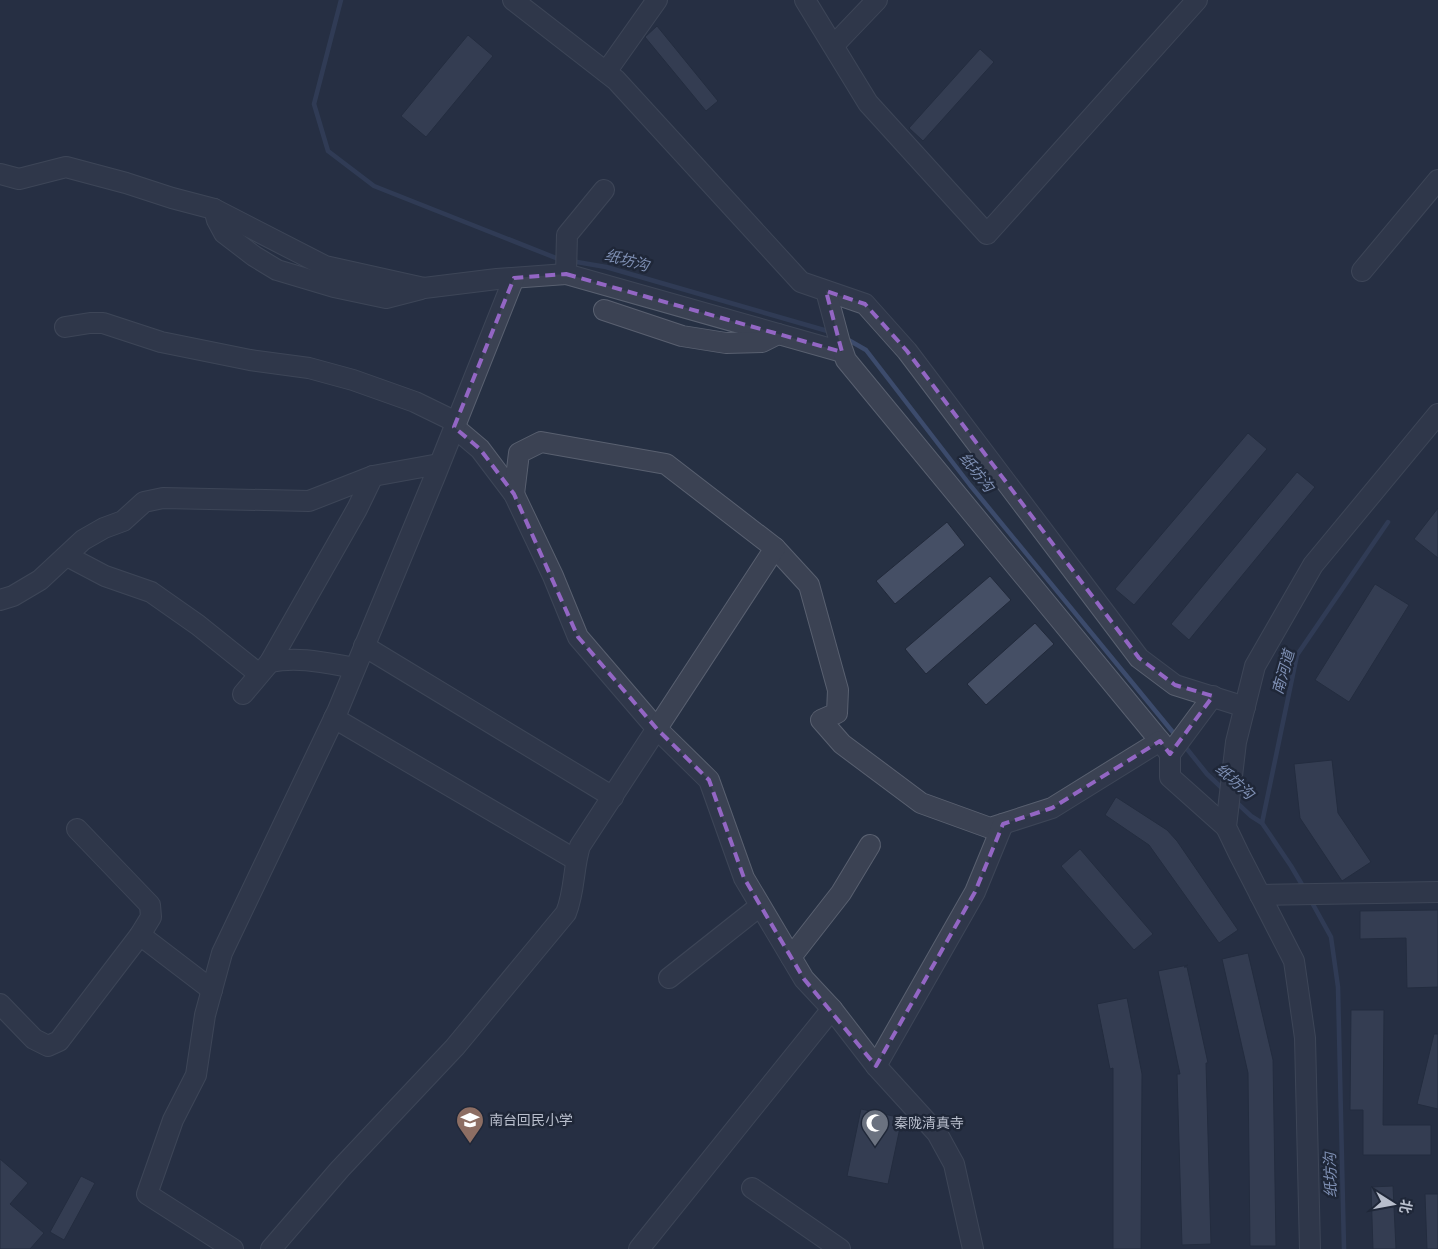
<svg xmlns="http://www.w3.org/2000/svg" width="1438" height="1249" font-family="'PT Sans Narrow','Noto Sans SC',sans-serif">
<rect width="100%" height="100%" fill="#263043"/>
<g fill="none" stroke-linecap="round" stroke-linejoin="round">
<!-- stream -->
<g stroke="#3c4b6c" stroke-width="4.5">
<path d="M 341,0 L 314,104 L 328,151 L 374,186 L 561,260"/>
<path d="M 571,261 L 606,267 L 831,332"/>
<path d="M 845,338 L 866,350 L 970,485 L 1176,736"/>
<path d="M 1183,744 L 1207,774 L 1224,790"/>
<path d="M 1235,801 L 1251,816 L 1262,823 L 1291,866 L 1304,888"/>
<path d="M 1262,823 L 1297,655 L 1388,522"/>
<path d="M 1310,899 L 1331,937 L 1338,987 L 1344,1249"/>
</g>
</g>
<!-- building -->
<g fill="#454f65" stroke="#21293a">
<path d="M 657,26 L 718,101 L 706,111 L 645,37 Z"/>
<path d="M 468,35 L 493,56 L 426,137 L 401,116 Z"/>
<path d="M 980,49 L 994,62 L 923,141 L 909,128 Z"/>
<path d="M 1248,433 L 1267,449 L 1134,605 L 1115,589 Z"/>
<path d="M 1297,472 L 1315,487 L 1189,640 L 1171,624 Z"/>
<path d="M 1438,508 L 1438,558 L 1414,539 Z"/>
<path d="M 947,522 L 965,545 L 895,604 L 876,581 Z"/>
<path d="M 990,576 L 1011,600 L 926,674 L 905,649 Z"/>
<path d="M 1375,584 L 1409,605 L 1349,702 L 1315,680 Z"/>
<path d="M 1035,623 L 1054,644 L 986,705 L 967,684 Z"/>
<path d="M 1332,760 L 1338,813 L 1371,862 L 1342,881 L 1300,818 L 1294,764 Z"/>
<path d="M 1116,797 L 1167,830 L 1177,841 L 1238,930 L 1219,943 L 1149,845 L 1105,815 Z"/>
<path d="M 1080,849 L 1153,934 L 1134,950 L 1061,866 Z"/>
<path d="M 1438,910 L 1438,987 L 1407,988 L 1406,938 L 1360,939 L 1360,911 Z"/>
<path d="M 1248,953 L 1273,1060 L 1276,1246 L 1250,1246 L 1248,1073 L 1222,959 Z"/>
<path d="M 1188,965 L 1184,967 L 1187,967 L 1208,1063 L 1206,1063 L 1211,1244 L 1182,1245 L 1177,1074 L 1180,1074 L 1158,971 Z"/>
<path d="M 1127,998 L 1142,1074 L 1141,1249 L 1113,1249 L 1113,1068 L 1110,1069 L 1097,1004 Z"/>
<path d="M 1351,1010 L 1384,1010 L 1383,1125 L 1431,1125 L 1431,1155 L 1363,1155 L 1363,1110 L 1350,1110 Z"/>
<path d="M 1434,1034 L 1438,1034 L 1438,1109 L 1417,1104 Z"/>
<path d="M 861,1109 L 902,1118 L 888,1184 L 847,1176 Z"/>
<path d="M 0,1159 L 28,1183 L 10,1204 L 44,1233 L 30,1249 L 0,1249 Z"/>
<path d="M 81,1176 L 95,1183 L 64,1240 L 50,1232 Z"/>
<path d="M 1393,1186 L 1396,1249 L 1373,1249 L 1371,1187 Z"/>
<path d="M 1425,1194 L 1438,1194 L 1438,1249 L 1427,1249 Z"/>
</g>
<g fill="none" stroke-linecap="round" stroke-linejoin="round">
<!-- minor casing -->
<g stroke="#596070" stroke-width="22">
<g id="minor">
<path d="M 513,0 L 616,80 L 801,282 L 865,304 L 907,351 L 1139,658 L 1175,685 L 1245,707"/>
<path d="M 805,0 L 868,103 L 987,234 L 1197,0"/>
<path d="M 834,45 L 877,0"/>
<path d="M 606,72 L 657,0"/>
<path d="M 0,174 L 19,179 L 66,167 L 126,183 L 172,198 L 214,209 L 325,266 L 424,288 L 497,279 L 566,274"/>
<path d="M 604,190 L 567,235 L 566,274 L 842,352"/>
<path d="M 214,209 L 217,220 L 224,233 L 254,256 L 277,270 L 334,287 L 386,298 L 421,289"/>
<path d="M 1362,271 L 1438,180"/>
<path d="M 826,291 L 840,343 L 846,360 L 1160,741 L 1170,754 L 1170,777 L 1226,827"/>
<path d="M 604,310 L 682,336 L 726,343 L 762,342 L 778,334"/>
<path d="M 65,327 L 90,323 L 103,323 L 161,342 L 250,360 L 309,368 L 353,380 L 415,402 L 456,422"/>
<path d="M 454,427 L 480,449 L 514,494 L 553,576 L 578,637 L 657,729 L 709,780 L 744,878 L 804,979 L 832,1009 L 876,1066 L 937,1133 L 954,1164 L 973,1249"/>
<path d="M 775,548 L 809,585 L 838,690 L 837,713 L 821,720 L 842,744 L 921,803 L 990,828 L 1052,808 L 1160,741"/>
<path d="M 67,556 L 105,576 L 151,592 L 198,625 L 259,674"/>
<path d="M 0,600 L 13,596 L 40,580 L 83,540 L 104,528 L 123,521 L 144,502 L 163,498 L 309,501 L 373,476 L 439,464"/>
<path d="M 364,646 L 613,797"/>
<path d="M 270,662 C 299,656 326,663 355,668"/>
<path d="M 243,694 L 270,662 L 357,509 L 373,476"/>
<path d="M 334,718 L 576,860"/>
<path d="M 1170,754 L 1213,696"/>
<path d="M 1260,895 L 1438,892"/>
<path d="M 140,935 L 212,990"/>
<path d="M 791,957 L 841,893 L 870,845"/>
<path d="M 669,978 L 760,906"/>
<path d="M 0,1004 L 34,1039 L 48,1046 L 59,1041 L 140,935 L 151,917 L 150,905 L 77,829"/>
<path d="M 876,1066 L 975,892 L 1003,824"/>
<path d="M 752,1188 L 840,1249"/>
<path d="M 233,1249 L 147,1194 L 173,1120 L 196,1075 L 205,1015 L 222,953 L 338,710 L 435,476 L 514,278"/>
<path d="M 271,1249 L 340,1169 L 455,1047 L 566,913 C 575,891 573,868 580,846 L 775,548 L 666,464 L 541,442 L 519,453 L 514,494"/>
<path d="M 639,1249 L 832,1009"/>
<path d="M 1310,1249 L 1305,1038 L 1294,961 L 1239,854 L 1226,827 L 1236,742 L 1255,666 L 1313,565 L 1438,414"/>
</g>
</g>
<!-- minor -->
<use href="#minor" stroke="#3b4253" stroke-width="20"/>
</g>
<!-- marked area -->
<path d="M0 0H1438V1249H0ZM 566,274 L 842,352 L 826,291 L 865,304 L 907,351 L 1139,658 L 1175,685 L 1213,696 L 1170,754 L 1160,741 L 1052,808 L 1003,824 L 975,892 L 876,1066 L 804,979 L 744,878 L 709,780 L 657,729 L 578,637 L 514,494 L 480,449 L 454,427 L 514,278 Z" fill="#263043" fill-opacity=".55" fill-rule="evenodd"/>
<path fill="none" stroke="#9366c4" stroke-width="4" stroke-dasharray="10 6" stroke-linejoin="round" d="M 566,274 L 842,352 L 826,291 L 865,304 L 907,351 L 1139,658 L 1175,685 L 1213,696 L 1170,754 L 1160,741 L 1052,808 L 1003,824 L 975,892 L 876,1066 L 804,979 L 744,878 L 709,780 L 657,729 L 578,637 L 514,494 L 480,449 L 454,427 L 514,278 Z"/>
<!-- icons -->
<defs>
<g id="school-pin" transform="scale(1.4375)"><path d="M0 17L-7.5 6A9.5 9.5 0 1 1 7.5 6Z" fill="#8d6e63" stroke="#1f2738"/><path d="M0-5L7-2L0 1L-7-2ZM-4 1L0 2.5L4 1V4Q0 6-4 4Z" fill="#fff"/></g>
<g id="mosque-pin" transform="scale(1.4375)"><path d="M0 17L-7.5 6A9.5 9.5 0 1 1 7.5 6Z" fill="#6b7280" stroke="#1f2738"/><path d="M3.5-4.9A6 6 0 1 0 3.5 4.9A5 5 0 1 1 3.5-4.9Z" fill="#fff"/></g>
</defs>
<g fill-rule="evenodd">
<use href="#school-pin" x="470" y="1120"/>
<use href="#mosque-pin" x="875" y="1123"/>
</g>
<g text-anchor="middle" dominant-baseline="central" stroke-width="5" stroke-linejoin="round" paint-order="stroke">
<!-- poi labels -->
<g font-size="14" fill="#b8becc" stroke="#1f2738" text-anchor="start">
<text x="489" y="1120">南台回民小学</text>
<text x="894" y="1123">秦陇清真寺</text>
</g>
<!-- water labels -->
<g font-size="15" font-style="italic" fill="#7f90b4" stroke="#1f2738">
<text transform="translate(627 260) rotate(15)">纸坊沟</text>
<text transform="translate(977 472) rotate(52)">纸坊沟</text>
<text transform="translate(1283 672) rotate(-74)">南河道</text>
<text transform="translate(1235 781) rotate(42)">纸坊沟</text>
<text transform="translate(1330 1175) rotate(-91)">纸坊沟</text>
</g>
</g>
<!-- north arrow -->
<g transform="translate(1393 1204) rotate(101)" stroke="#1f2738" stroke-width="4" paint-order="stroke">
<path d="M0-4L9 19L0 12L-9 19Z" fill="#b8becc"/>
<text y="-8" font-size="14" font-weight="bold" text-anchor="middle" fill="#b8becc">北</text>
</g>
</svg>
